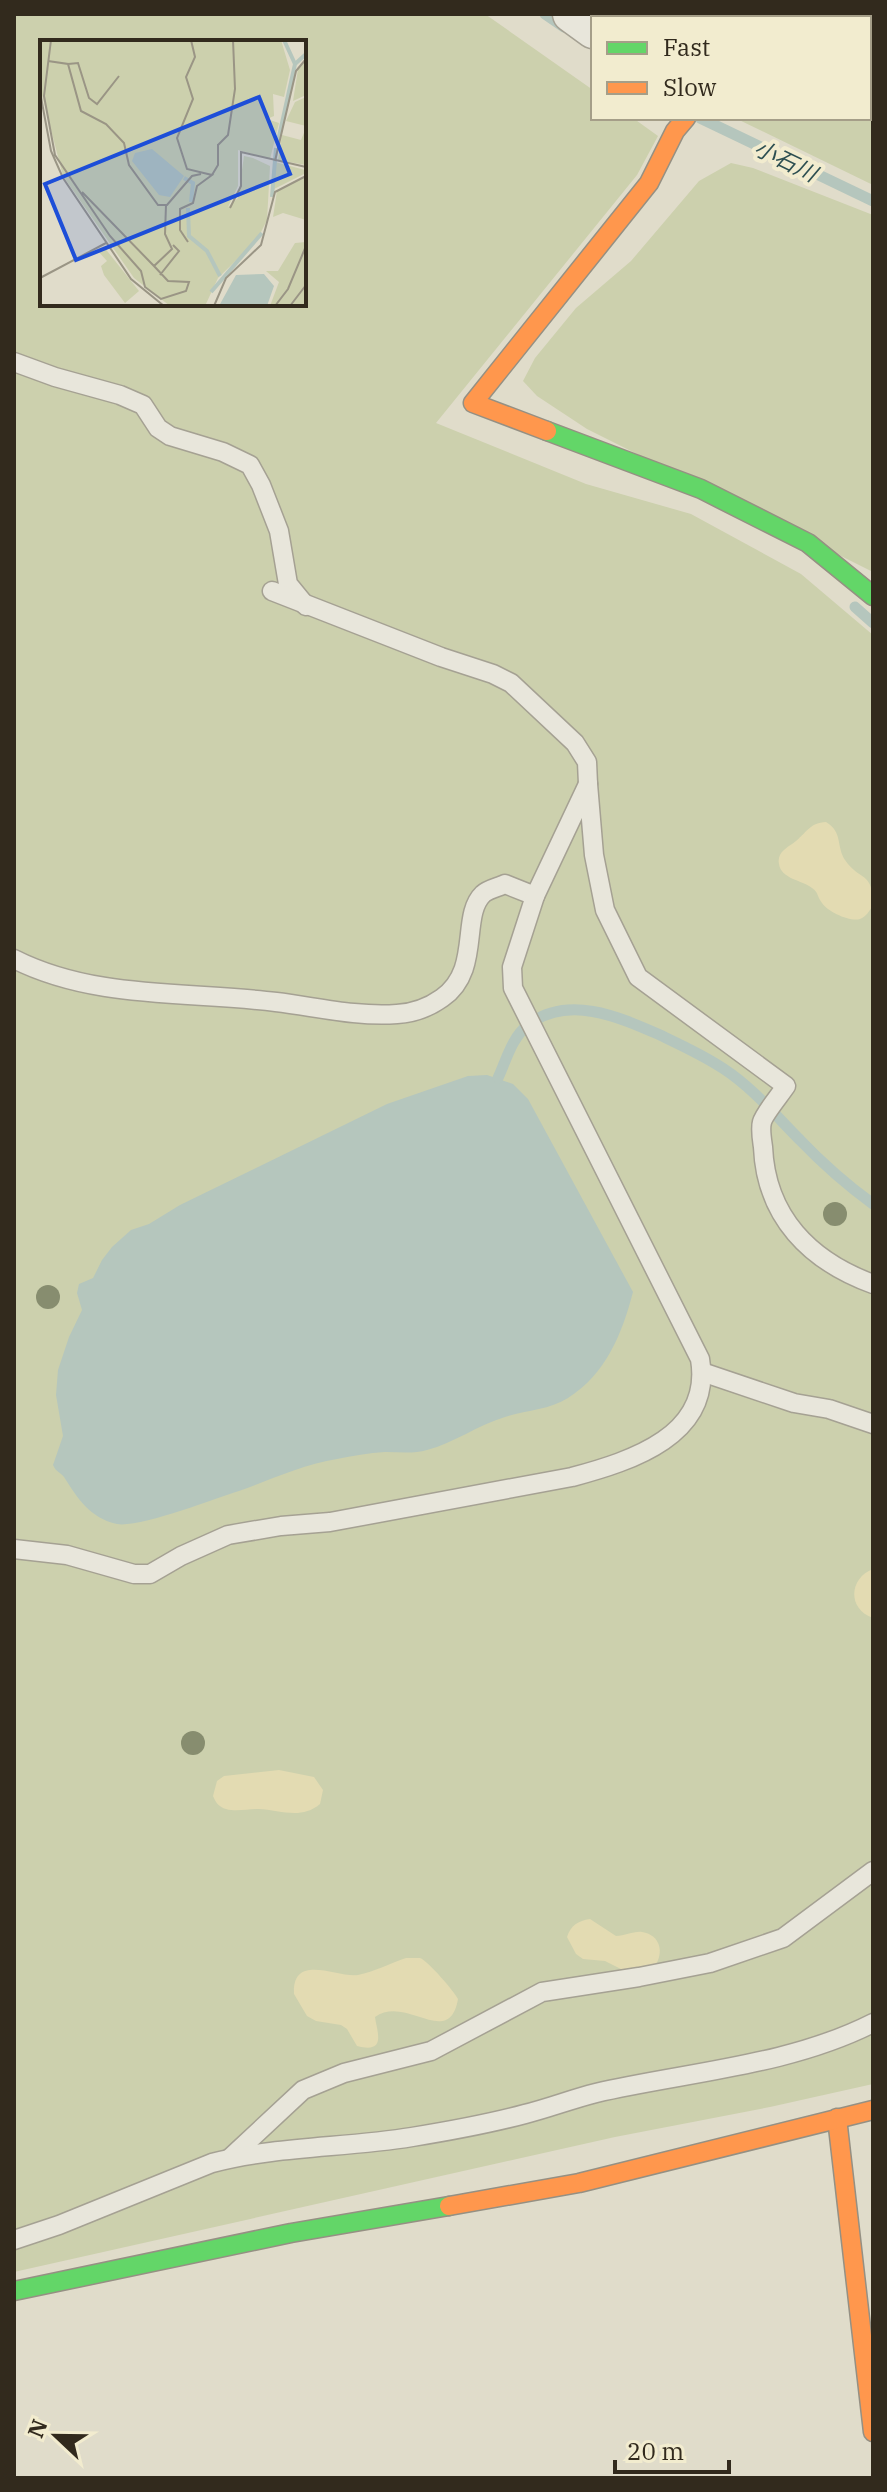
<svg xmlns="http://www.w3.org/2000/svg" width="887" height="2492" font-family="'IBM Plex Serif','Noto Sans JP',serif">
<rect width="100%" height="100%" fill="#e0dcca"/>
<!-- green -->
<g fill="#ccd0ad" fill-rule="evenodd">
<path d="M 14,14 L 485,14 L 593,90 L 593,118 L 633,118 L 658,136 L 637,175 L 436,423 L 586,484 L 691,514 L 801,574 L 873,635 L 873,2084 L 770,2107 L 615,2137 L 14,2272 ZM 42,42 L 304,42 L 304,304 L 42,304 Z"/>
<path d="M 605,14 L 733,14 L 731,18 L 611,18 Z"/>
<path d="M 778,14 L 873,14 L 873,185 L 735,118 L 869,118 L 869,18 L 775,18 Z"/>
<path d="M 731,163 L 753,168 L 873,215 L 873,572 L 587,429 L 537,396 L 523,381 L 535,358 L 576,308 L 631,261 L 699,181 Z"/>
</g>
<!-- sand -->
<g fill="#e3dbb2">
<path d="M 826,822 C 843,832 836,846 845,860 C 860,882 873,870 873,906 C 869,911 866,917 860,919 C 850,922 828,912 822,903 C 817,897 819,893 812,888 C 802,880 781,879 779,864 C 777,851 789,847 796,841 C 808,831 810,823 826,822 Z"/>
<path d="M 873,1569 L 873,1618 C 847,1609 849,1578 873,1569 Z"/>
<path d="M 279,1770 L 314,1777 L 323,1790 L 320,1804 C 301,1820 281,1810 258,1809 C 248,1809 236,1812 226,1809 C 219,1807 216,1803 213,1796 L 217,1781 L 224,1776 Z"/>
<path d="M 590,1919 L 616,1936 C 625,1936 634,1931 642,1932 C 661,1935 664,1953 655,1966 L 629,1973 L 605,1961 L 583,1959 L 576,1954 L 567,1937 C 571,1925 578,1921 590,1919 Z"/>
<path d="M 406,1958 C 408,1958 418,1958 420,1958 C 428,1961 454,1991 458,1999 C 449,2050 406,1994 375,2017 C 377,2032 387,2054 357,2046 L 347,2029 L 341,2025 L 316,2021 L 307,2016 L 294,1994 C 292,1952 337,1978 358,1975 C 374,1972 391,1963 406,1958 Z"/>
</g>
<!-- water -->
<path fill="#b5c6bd" d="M 487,1075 L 513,1084 L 528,1099 L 633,1292 C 622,1334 606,1374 568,1398 C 549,1410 526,1410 505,1417 C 478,1425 454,1443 427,1450 C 414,1454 399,1452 385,1452 C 369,1453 352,1456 337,1459 C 304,1464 270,1480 239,1491 C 214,1499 139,1528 117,1524 C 90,1518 78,1499 64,1477 C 60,1472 56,1472 53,1465 L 63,1436 L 56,1395 L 58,1370 L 69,1337 L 82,1310 L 77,1293 L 79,1284 L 93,1278 L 102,1260 L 112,1247 L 131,1230 L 149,1224 L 180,1205 L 387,1104 L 468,1076 Z"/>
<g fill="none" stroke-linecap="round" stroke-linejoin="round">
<!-- stream -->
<g stroke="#b5c6bd" stroke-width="11">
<path d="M 545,14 L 564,27"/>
<path d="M 700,118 L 873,201"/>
<path d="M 855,607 L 873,623"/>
<path d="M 498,1078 C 506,1061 512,1037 528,1025 C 568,994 619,1017 660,1035 C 681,1045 705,1056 724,1069 C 753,1088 776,1116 800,1140 C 822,1163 847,1185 873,1204"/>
</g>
<!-- lane casing -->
<g stroke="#a5a193" stroke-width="21">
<g id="lane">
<path d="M 14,362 L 55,377 L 120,395 L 143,405 L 158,428 L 170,436 L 223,452 L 250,465 L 261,485 L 279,531 L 288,584 L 306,606"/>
<path d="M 272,591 L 441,657 L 493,674 L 511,683 L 575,743 L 587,762 L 588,784"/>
<path d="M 14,959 C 95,1000 189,991 276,1002 C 317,1007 356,1017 397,1014 C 414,1013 428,1008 442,998 C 482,970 460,916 483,894 C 488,889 499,887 505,884 L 535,896 L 588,784 L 594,855 L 605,910 L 638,977 L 786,1086 C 780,1095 764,1114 762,1122 C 760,1129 762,1140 763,1147 C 766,1217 810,1261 873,1284"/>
<path d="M 702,1372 L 794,1403 L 829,1409 L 873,1424"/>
<path d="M 14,1549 L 67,1555 L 134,1574 L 150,1574 L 181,1556 L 228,1535 L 281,1526 L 330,1522 L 572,1477 C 632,1461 713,1435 700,1359 L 513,988 L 512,967 L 535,896"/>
<path d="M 230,2158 L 303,2090 L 344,2073 L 431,2051 L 542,1992 L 639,1977 L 710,1963 L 783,1938 L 873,1871"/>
<path d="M 14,2240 L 59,2225 L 212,2163 C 277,2146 345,2148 412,2137 C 449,2131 488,2124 525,2114 C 549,2108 572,2099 596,2093 C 687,2072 788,2066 873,2023"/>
</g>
</g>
<!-- street casing -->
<g stroke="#a5a193" stroke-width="39">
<g id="street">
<path d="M 571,14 L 593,30"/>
<path d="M 759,18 L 762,14"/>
</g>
</g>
<!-- fast casing -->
<g stroke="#959083" stroke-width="21">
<g id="fast">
<path d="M 547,431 L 701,489 L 808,543 L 873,596"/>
<path d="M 14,2291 L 291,2233 L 449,2206"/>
</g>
</g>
<!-- slow casing -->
<g stroke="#959083" stroke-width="21">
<g id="slow">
<path d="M 547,431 L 473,403 L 649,183 L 675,131 L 686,118"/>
<path d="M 837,2118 L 873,2432"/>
<path d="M 449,2206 L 579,2183 L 873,2110"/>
</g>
</g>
<!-- lane -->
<use href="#lane" stroke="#e8e6db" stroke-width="18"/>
<!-- street -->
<use href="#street" stroke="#e8e6db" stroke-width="36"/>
<!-- fast -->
<use href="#fast" stroke="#63d668" stroke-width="18"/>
<!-- slow -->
<use href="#slow" stroke="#ff974d" stroke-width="18"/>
</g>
<!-- trees -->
<g fill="#878d6f">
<circle cx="835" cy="1214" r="12"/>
<circle cx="48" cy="1297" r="12"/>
<circle cx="193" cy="1743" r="12"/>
</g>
<g text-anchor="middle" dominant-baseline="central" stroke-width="8" stroke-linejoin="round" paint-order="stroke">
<!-- water labels -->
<g font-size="22" font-style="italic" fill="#2d4f51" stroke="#f2eccf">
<text transform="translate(786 160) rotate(26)">小石川</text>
</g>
</g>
<!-- overview -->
<g transform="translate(40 40)">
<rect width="266" height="266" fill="#e0dcca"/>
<path d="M 0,0 L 241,0 L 250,30 L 244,57 L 233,54 L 234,76 L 227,79 L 239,83 L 230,119 L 198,110 L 198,146 L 188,167 L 198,158 L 204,116 L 213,118 L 230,126 L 227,180 L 217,200 L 178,238 L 165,266 L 130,266 L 94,238 L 23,136 L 2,55 ZM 266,20 L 266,55 L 253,61 L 258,29 ZM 266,57 L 266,86 L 246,81 L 255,62 ZM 266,88 L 266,125 L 238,120 L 242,95 L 261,100 ZM 235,122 L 265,130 L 266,133 L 234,149 ZM 266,136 L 266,180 L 243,173 L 233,177 L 237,151 ZM 266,202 L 266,266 L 230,266 L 239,242 L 226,231 L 238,231 L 255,203 ZM 64,207 L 99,251 L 85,263 L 64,235 L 61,226 L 67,221 L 58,211 Z" fill="#ccd0ad"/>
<path d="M 112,109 L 144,136 L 130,157 L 119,155 L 92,121 L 95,113 ZM 224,234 L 234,246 L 227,266 L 179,266 L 196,235 Z" fill="#b5c6bd"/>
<path fill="none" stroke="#b5c6bd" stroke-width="4" d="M 244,0 L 255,24M 238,101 L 255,24 L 266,14M 144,138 L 153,143 L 151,162M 232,157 L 236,108M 148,168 L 149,196 L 167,211 L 180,236M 171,252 L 222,193"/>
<path fill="none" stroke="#9a9585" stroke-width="2" d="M 11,0 L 4,56 L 15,115 L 70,196 L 101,231 L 105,247 L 121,259 L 146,251 L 149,242 L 128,241 L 114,226M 8,21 L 28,24 L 41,71 L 66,84 L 84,103 L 89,125 L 118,165 L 127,165 L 152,136 L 161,134M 28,24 L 38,23 L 49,58 L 57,64 L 79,36M 0,52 L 11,111 L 23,138 L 91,239 L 124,266M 178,105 L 188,95 L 195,49 L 193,0M 235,121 L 256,31 L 266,19M 172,135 L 178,125 L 178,104M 42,152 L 114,226 L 132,209 L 125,194 L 126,165M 190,168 L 201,146 L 201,112 L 266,127M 148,202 L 140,190 L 140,169 L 153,163 L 157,146 L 172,135 L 147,129 L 137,98 L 153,59 L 146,37 L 155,17 L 151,0M 120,235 L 139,211 L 133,205M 0,238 L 66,203M 174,266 L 186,238 L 221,205 L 235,152 L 266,136M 235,266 L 248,249 L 266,206M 250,266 L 266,245"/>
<path fill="#1d4ed8" fill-opacity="0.15" stroke="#1d4ed8" stroke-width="4" d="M 219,57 L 250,134 L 36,220 L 5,144 Z"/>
<rect width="266" height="266" fill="none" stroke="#322a1d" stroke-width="4"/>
</g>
<!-- border -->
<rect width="887" height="2492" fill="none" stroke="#322a1d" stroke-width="32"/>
<!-- legend -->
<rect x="591" y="16" width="280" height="104" fill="#f2eccf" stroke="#a59e88" stroke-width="2"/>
<rect x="607" y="42" width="40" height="12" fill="#63d668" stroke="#a59e88" stroke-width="2"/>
<text x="663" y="56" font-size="24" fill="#322a1d">Fast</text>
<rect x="607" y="82" width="40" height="12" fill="#ff974d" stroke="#a59e88" stroke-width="2"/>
<text x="663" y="96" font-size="24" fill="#322a1d">Slow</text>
<!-- north arrow -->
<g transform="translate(56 2436) rotate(292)" stroke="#f2eccf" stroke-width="6" paint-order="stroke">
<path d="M0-6L14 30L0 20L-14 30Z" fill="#322a1d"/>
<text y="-12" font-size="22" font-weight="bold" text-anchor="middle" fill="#322a1d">N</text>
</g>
<!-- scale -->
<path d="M615 2460v12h114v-12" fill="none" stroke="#322a1d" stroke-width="4"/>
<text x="627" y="2460" font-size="24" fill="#322a1d" stroke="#f2eccf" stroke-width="6" paint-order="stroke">20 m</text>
</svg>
